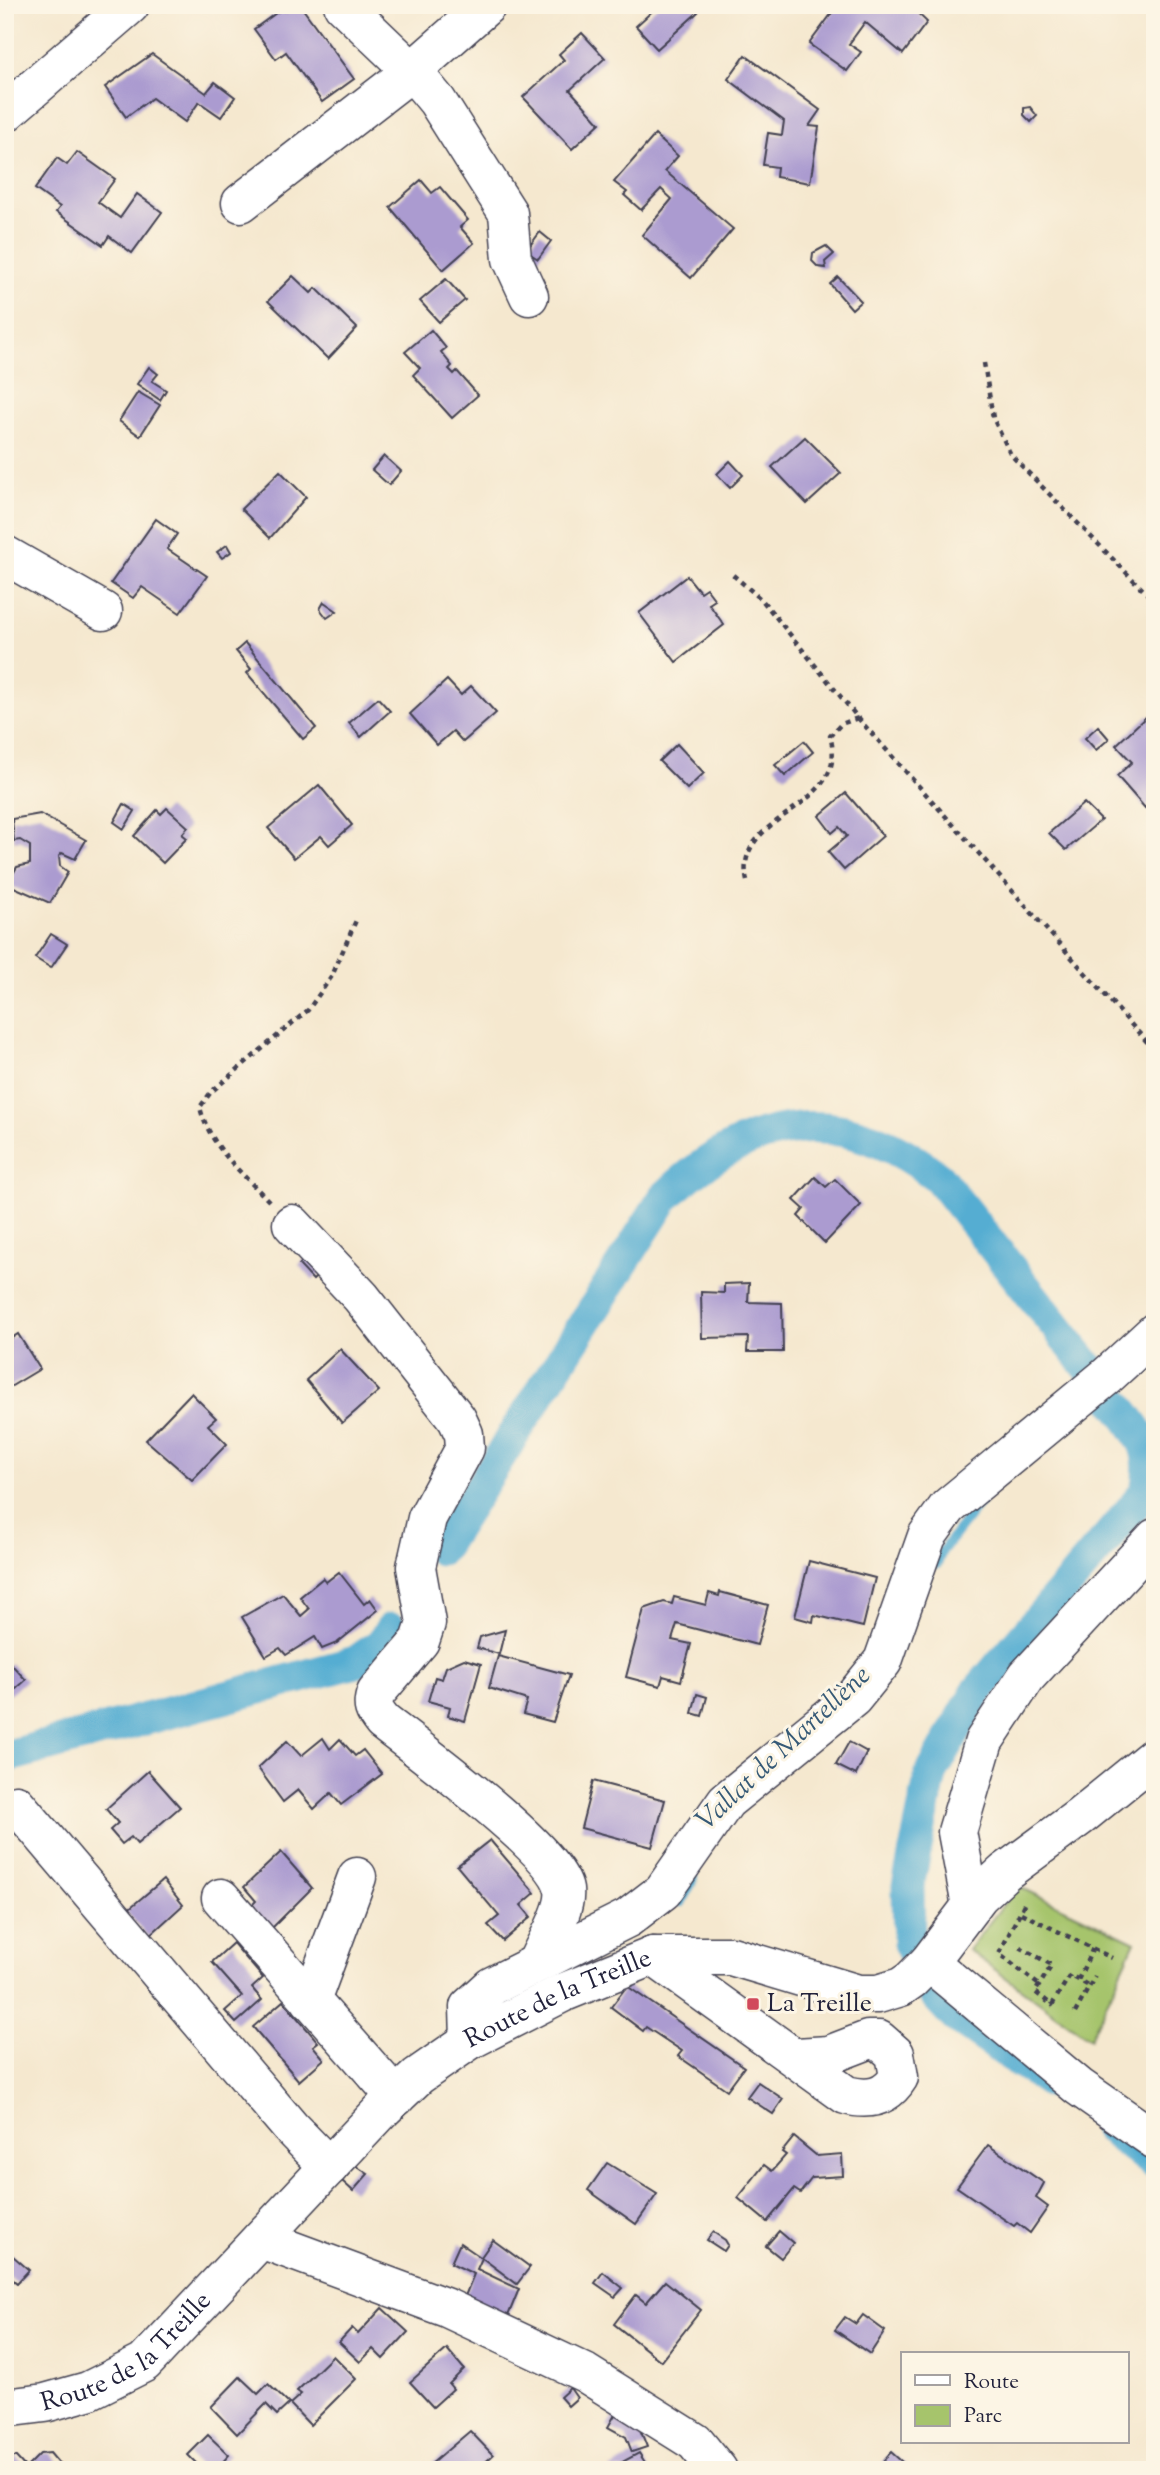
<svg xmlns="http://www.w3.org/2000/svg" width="1160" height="2475" font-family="'Sorts Mill Goudy',serif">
<rect width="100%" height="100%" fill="#fcf5e5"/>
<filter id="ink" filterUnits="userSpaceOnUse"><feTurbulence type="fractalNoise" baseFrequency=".0143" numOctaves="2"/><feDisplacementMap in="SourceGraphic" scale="14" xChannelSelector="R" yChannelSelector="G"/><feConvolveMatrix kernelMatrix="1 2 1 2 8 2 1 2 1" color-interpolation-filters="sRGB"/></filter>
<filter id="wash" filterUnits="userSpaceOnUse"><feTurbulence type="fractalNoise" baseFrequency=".00686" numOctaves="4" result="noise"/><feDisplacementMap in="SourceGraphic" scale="28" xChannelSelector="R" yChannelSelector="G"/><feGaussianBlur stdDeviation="1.57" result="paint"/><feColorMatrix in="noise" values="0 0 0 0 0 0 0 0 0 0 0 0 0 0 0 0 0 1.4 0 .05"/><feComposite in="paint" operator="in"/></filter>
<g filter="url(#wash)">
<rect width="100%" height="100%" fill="#f5e8cf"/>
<!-- green -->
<path fill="#a6c46c" stroke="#647354" stroke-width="2" d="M 1018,1886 L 1135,1942 L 1090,2039 L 968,1950 Z"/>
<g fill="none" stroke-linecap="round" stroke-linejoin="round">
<!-- stream -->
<g stroke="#55add2" stroke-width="10">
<path d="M 937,1564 L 942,1551 L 980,1502"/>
<path d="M 681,1902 L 694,1878"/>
</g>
<!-- canal -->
<g stroke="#55add2" stroke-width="33">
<path d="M 441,1549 L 664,1198 C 749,1115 841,1102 938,1177 L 1120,1407 C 1144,1438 1154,1452 1146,1492 L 976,1693 L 931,1774 L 908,1886 L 909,1943 L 933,1992 L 956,2017 L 1048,2081"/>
<path d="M 5,1757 L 356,1662 L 382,1643 L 391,1629"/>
<path d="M 1110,2129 L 1155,2164"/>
</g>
</g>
<g id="blocks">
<!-- building -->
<g fill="#ab9bd0">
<path d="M 293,5 L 300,5 L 354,79 L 322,102 L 286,52 L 276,59 L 254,29 L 283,8 L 285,11 Z"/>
<path d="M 659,5 L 697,5 L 695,10 L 698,12 L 657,49 L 636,26 Z"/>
<path d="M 838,5 L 847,9 L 849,5 L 909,5 L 927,22 L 903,54 L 865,22 L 849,44 L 861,52 L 847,71 L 809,44 Z"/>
<path d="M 582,33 L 605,58 L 570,90 L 600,123 L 572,149 L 523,97 L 564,60 L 559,54 Z"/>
<path d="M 152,54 L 206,93 L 215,82 L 235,97 L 221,117 L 199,102 L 185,122 L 152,98 L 126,117 L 105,87 Z"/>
<path d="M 745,55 L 820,110 L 809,126 L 819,127 L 810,183 L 776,177 L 777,167 L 763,165 L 768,133 L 782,135 L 784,121 L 728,79 Z"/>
<path d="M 1030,107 L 1037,116 L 1031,122 L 1024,115 L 1024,108 Z"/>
<path d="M 655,135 L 678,156 L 665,171 L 733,229 L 691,278 L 642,235 L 672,199 L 661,189 L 641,210 L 624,195 L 627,192 L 614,182 Z"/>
<path d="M 77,152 L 115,179 L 98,202 L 120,218 L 137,194 L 162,212 L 132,253 L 109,236 L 103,245 L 56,212 L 60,207 L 35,189 L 57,158 L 67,165 Z"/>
<path d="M 421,180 L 432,193 L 440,187 L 468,220 L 460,227 L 474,243 L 443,270 L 390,207 Z"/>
<path d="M 540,232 L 551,241 L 538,259 L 526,251 Z"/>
<path d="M 826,246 L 834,254 L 825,262 L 826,268 L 818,267 L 812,261 L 813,253 Z"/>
<path d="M 293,276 L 311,293 L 316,288 L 357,328 L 328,359 L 268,301 Z"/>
<path d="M 838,277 L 861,301 L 852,309 L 830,284 Z"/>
<path d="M 446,279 L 465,300 L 439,322 L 420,301 Z"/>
<path d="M 431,330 L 446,348 L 441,352 L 452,366 L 449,369 L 454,374 L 457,371 L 478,395 L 452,418 L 413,375 L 420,368 L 405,352 Z"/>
<path d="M 149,367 L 158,374 L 152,381 L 166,390 L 160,400 L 137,384 Z"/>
<path d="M 138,392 L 160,405 L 140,436 L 119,421 Z"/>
<path d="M 805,437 L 841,473 L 807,504 L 772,467 Z"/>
<path d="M 384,456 L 401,471 L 389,485 L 372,470 Z"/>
<path d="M 730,461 L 743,475 L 730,488 L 717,474 Z"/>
<path d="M 280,471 L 306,497 L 270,538 L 241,509 Z"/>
<path d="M 156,519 L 177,534 L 167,549 L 207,576 L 180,613 L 142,587 L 133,598 L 111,583 Z"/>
<path d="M 227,545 L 231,552 L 222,558 L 217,552 Z"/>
<path d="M 687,576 L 700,592 L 706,588 L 715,600 L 709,604 L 724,625 L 676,662 L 639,613 Z"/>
<path d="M 324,602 L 337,611 L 327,618 L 320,609 Z"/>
<path d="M 245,643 L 316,728 L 303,739 L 247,673 L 251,669 L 236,651 Z"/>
<path d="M 447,680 L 461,695 L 471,686 L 496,713 L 463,742 L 453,731 L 437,745 L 410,714 Z"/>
<path d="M 378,698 L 390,711 L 361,737 L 349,723 Z"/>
<path d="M 1148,715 L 1155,723 L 1155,776 L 1149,781 L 1155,787 L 1155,799 L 1145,808 L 1117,776 L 1132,762 L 1116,745 Z"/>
<path d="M 1098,726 L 1109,739 L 1096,750 L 1085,738 Z"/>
<path d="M 804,741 L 813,752 L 785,776 L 775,765 Z"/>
<path d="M 677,744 L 704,773 L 687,789 L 659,761 Z"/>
<path d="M 319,785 L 352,825 L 329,845 L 321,836 L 294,858 L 268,828 Z"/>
<path d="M 846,793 L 883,836 L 844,870 L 828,852 L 847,836 L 839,827 L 832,833 L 819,816 Z"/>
<path d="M 1084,803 L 1101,820 L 1066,850 L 1049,833 Z"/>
<path d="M 124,804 L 135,811 L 124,829 L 114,822 Z"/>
<path d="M 167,808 L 188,827 L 182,834 L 187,838 L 163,863 L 134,836 L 157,810 L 161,814 Z"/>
<path d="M 40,814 L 86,840 L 75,859 L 62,853 L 59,856 L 60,866 L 68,872 L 50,903 L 7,884 L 17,867 L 30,864 L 30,846 L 20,840 L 14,841 L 12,819 Z"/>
<path d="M 51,934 L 67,944 L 51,968 L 35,958 Z"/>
<path d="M 815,1177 L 826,1187 L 835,1179 L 861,1205 L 825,1243 L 798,1216 L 804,1209 L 794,1200 Z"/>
<path d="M 308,1255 L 323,1271 L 313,1280 L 299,1265 Z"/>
<path d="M 749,1283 L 748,1302 L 782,1303 L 783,1352 L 747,1352 L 748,1337 L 702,1338 L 701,1292 L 724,1293 L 724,1284 Z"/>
<path d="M 5,1331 L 10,1339 L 18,1334 L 40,1369 L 5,1390 Z"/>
<path d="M 340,1349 L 379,1391 L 342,1423 L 306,1380 Z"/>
<path d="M 191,1393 L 216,1418 L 208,1425 L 227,1444 L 192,1480 L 146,1440 Z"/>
<path d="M 809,1561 L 875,1578 L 863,1627 L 814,1615 L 813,1622 L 795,1617 Z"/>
<path d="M 339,1572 L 364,1604 L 370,1599 L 378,1610 L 337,1643 L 322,1649 L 315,1637 L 286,1655 L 280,1648 L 266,1656 L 242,1617 L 283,1594 L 301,1616 L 309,1609 L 300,1597 L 323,1578 L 326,1582 Z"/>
<path d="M 720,1592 L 768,1605 L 757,1645 L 677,1624 L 672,1640 L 691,1644 L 681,1681 L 663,1676 L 660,1686 L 626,1677 L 644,1609 L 664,1602 L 672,1604 L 674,1597 L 706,1605 L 709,1593 L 719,1596 Z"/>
<path d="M 505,1630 L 499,1654 L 477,1648 L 480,1637 Z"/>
<path d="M 498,1656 L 569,1675 L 553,1722 L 523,1714 L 527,1700 L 489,1688 Z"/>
<path d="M 464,1659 L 481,1664 L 465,1721 L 448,1716 L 450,1707 L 428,1701 L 435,1677 L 442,1679 L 446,1667 Z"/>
<path d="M 11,1664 L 26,1680 L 5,1699 L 5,1669 Z"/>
<path d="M 697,1694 L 707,1697 L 702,1716 L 692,1713 Z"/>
<path d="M 323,1738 L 330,1749 L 340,1739 L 355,1756 L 363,1750 L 382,1774 L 341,1805 L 331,1793 L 314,1809 L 298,1790 L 283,1802 L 258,1768 L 287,1741 L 301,1756 Z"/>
<path d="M 849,1742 L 867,1752 L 856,1775 L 836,1765 Z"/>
<path d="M 148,1771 L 180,1807 L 137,1844 L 131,1837 L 122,1844 L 110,1830 L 118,1823 L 106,1809 Z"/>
<path d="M 593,1781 L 665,1800 L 652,1847 L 581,1828 Z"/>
<path d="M 490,1840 L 535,1893 L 521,1905 L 531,1917 L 503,1941 L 488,1925 L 499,1916 L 457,1866 Z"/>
<path d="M 281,1852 L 312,1888 L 271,1929 L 250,1907 L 256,1901 L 244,1887 Z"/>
<path d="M 163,1880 L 183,1905 L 148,1937 L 126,1911 Z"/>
<path d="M 233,1943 L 263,1978 L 252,1988 L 262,2000 L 236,2023 L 225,2011 L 242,1996 L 212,1962 Z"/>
<path d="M 627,1986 L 744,2067 L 727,2090 L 678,2056 L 682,2051 L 646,2027 L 643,2031 L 611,2007 Z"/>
<path d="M 283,2001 L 318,2042 L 313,2046 L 324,2059 L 299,2081 L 253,2027 Z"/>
<path d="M 758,2082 L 783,2099 L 773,2114 L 747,2097 Z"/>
<path d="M 794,2137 L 817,2156 L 842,2154 L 843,2176 L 812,2178 L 800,2193 L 794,2189 L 767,2222 L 738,2198 L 764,2165 L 772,2171 L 786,2155 L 782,2152 Z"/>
<path d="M 988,2145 L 1044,2183 L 1036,2198 L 1048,2207 L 1030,2233 L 1017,2223 L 1014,2226 L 957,2187 Z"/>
<path d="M 607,2163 L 657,2194 L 636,2224 L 588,2190 Z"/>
<path d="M 356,2166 L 368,2174 L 353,2191 L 342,2181 Z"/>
<path d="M 779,2231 L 793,2243 L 781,2258 L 766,2246 Z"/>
<path d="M 713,2232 L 725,2240 L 728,2245 L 724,2251 L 707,2240 Z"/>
<path d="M 493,2240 L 530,2267 L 517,2284 L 481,2257 Z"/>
<path d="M 460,2243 L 482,2258 L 477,2269 L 519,2289 L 506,2321 L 463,2301 L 474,2274 L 451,2263 Z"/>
<path d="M 5,2249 L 29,2270 L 17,2283 L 5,2273 Z"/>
<path d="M 603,2272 L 623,2288 L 615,2297 L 595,2283 Z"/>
<path d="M 665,2281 L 701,2310 L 661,2361 L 614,2324 L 636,2295 L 646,2303 Z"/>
<path d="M 382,2308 L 408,2332 L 383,2359 L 373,2349 L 360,2362 L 339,2342 L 352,2328 L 358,2334 Z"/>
<path d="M 863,2315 L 885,2331 L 870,2354 L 835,2330 L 845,2317 L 856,2324 Z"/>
<path d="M 447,2349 L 464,2369 L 449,2384 L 453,2389 L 433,2407 L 410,2382 Z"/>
<path d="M 333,2356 L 356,2379 L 310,2425 L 290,2404 L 301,2394 L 297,2391 Z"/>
<path d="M 240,2377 L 258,2394 L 268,2384 L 289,2404 L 277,2415 L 266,2404 L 237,2434 L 211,2407 Z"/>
<path d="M 570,2388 L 577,2398 L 568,2406 L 560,2397 Z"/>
<path d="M 616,2413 L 639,2427 L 647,2447 L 632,2452 L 626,2437 L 608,2427 Z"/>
<path d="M 470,2431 L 493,2455 L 477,2470 L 424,2470 Z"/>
<path d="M 208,2435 L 229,2455 L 219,2466 L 223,2470 L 194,2470 L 198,2465 L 188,2455 Z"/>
<path d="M 891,2452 L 911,2470 L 875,2470 Z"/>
<path d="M 50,2453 L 61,2466 L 57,2470 L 5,2470 L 9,2457 L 16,2457 L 26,2468 L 40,2454 Z"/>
<path d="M 639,2453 L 650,2470 L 609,2470 L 624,2461 Z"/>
</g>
</g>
</g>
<g filter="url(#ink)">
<use href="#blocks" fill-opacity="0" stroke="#424051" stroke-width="2"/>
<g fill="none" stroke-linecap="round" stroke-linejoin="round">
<!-- minor casing -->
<g stroke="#424051" stroke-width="41">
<g id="minor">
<path d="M 343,5 L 412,71 L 437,101 L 508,213 L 512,259 L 529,296"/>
<path d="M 5,113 L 130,5"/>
<path d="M 241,203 L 412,71 L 487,5"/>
<path d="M 5,555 L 103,611"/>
<path d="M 292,1224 L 361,1297 L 457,1419 L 464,1434 L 465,1448 L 427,1518 L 416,1567 L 426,1623 L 420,1641 L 376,1693 C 371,1706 374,1711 383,1722 C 418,1749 558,1852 564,1890 C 567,1911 546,1941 538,1960"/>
<path d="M 16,1804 L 291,2128 L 329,2167"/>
<path d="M 221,1898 L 396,2097"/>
<path d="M 971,1906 L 957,1832 L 984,1741 L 1027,1676 L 1155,1538"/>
<path d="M 653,1956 L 846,2095 C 869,2101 886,2098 899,2077 L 895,2054 L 879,2040 L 868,2040 L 829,2055 L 796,2057"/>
<path d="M 929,1962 L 1079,2087 L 1155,2140"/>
<path d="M 311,2001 L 357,1877"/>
<path d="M 470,2040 L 469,2007 L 492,1986 L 628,1918 L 663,1891 L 726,1801 L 853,1698 L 883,1661 L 927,1536 L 948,1507 L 1107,1376 L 1155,1332"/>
<path d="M 261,2239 L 447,2308 L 585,2373 L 695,2442 L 718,2470"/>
<path id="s1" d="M 5,2408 L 45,2403 L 88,2391 L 144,2363 L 384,2108 L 418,2076 L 470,2040 L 562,1993 L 653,1956 L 731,1956 L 858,1994 L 878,1994 L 901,1987 L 911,1980 L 929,1962 L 979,1896 L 1005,1872 L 1081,1816 L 1155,1756"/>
</g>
</g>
<!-- path -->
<g stroke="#424051" stroke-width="4.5" stroke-dasharray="5 5" stroke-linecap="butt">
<path d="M 984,363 L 993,418 L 1011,455 L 1155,602"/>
<path d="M 733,575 L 762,600 L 858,718 L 1155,1051"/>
<path d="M 747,881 C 731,812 852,811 830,736 L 841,724 L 858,718"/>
<path d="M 269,1201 C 242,1173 209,1146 200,1107 L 211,1092 L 308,1010 L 332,976 L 357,918"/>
<path d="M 1024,1904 L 999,1954 L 1039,1985"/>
<path d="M 1021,1913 L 1112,1958"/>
<path d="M 1020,1947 L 1052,1965 L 1035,1992 L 1052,2005 L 1070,1975 L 1089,1986"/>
<path d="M 1078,1980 L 1093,1948"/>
<path d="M 1075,2013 L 1095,1976"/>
</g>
<!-- minor -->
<use href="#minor" stroke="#fff" stroke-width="38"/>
</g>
</g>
<!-- markers -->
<rect fill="#d1495b" stroke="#fcf5e5" stroke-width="2.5" x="746" y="1997" width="14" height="14" rx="3.5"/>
<g text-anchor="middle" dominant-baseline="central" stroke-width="6" stroke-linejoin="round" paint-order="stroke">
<!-- street labels -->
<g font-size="26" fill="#22223b" stroke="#fcf5e5">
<text stroke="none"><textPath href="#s1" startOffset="705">Route de la Treille</textPath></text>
<text stroke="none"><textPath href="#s1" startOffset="138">Route de la Treille</textPath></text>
</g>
<!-- poi labels -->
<g font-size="26" fill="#22223b" stroke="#fcf5e5" text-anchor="start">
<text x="767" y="2004">La Treille</text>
</g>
<!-- water labels -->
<g font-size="28" font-style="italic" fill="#365a77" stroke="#fcf5e5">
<text transform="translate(784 1749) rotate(-43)">Vallat de Martellène</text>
</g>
</g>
<!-- margin -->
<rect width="1160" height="2475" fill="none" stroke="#fcf5e5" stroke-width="28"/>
<!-- legend -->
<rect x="901" y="2352" width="228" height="91" fill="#fcf5e5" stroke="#a5a1a1" stroke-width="2"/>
<rect x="915" y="2375" width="35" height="10" fill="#ffffff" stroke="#a5a1a1" stroke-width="2"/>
<text x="964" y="2388" font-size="21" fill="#22223b">Route</text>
<rect x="915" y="2405" width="35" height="21" fill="#a6c46c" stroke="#a5a1a1" stroke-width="2"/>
<text x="964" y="2422" font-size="21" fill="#22223b">Parc</text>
</svg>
